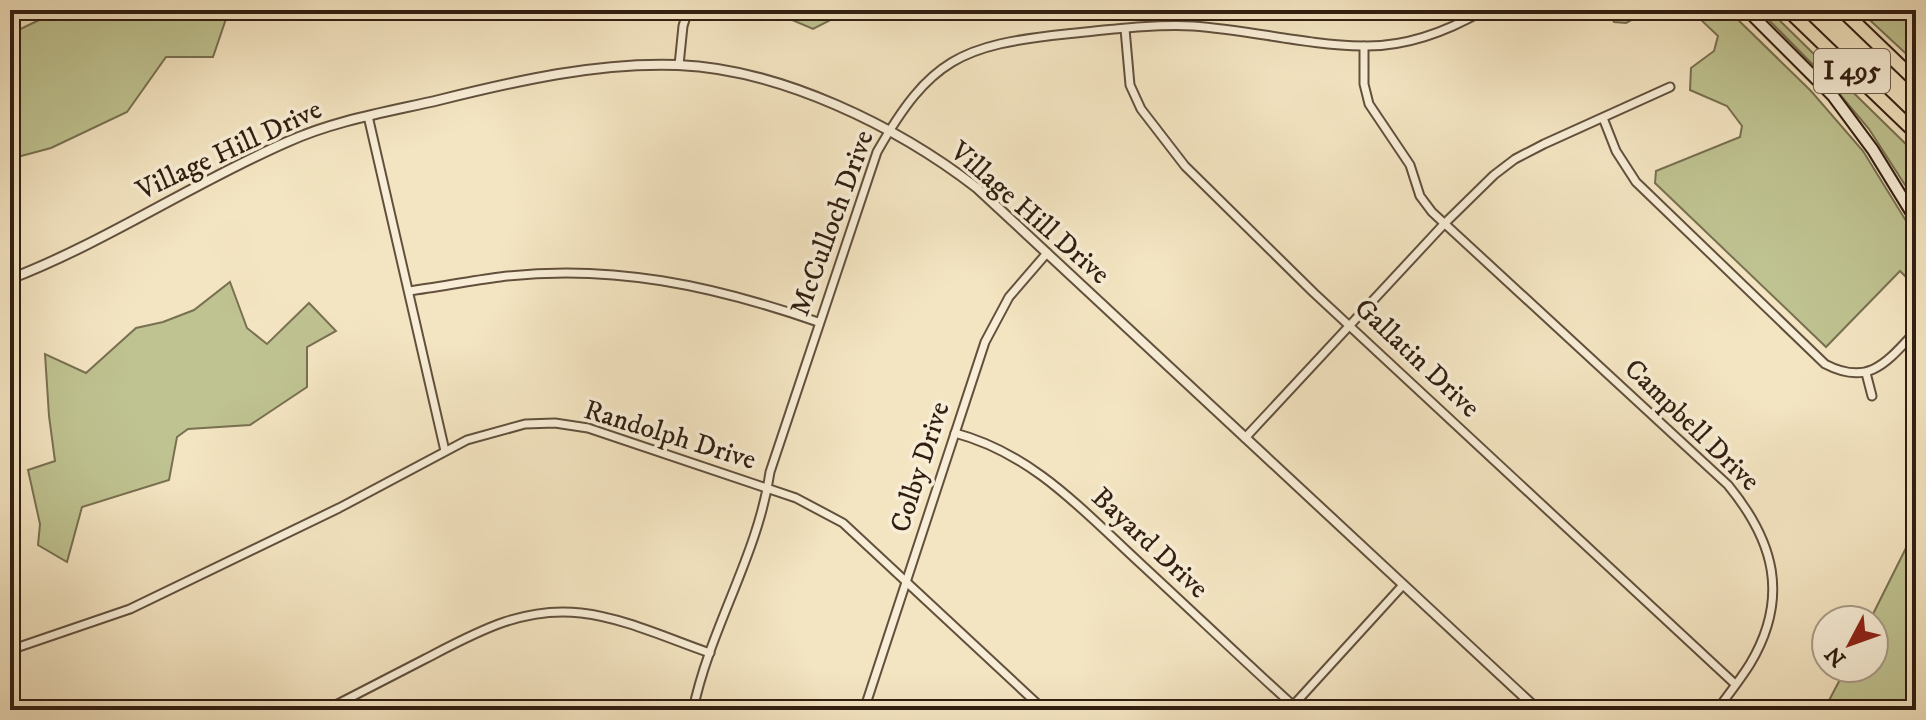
<svg xmlns="http://www.w3.org/2000/svg" width="1926" height="720" font-family="'IM FELL DW Pica',serif">
<rect width="100%" height="100%" fill="#f4e5c2"/>
<filter id="stains"><feTurbulence type="fractalNoise" baseFrequency=".0025" numOctaves="4"/><feColorMatrix values="0 0 0 0 .2 0 0 0 0 .09 0 0 0 0 .02 0 0 0 .5 -.17"/></filter>
<radialGradient id="worn" r=".72"><stop offset=".6" stop-color="#630" stop-opacity="0"/><stop offset="1" stop-color="#630" stop-opacity=".3"/></radialGradient>
<!-- green -->
<g fill="#bfc391" stroke="#787051" stroke-width="2">
<path d="M 60,10 L 229,10 L 213,57 L 166,57 L 127,112 L 51,148 L 10,159 L 10,34 Z"/>
<path d="M 769,10 L 850,10 L 813,29 Z"/>
<path d="M 1607,10 L 1650,10 L 1626,23 L 1614,22 Z"/>
<path d="M 1686,10 L 1728,10 L 1811,91 L 1863,151 L 1916,237 L 1916,287 L 1900,271 L 1826,347 L 1655,183 L 1656,171 L 1740,137 L 1742,126 L 1727,106 L 1690,90 L 1691,68 L 1714,51 L 1718,36 L 1696,15 Z"/>
<path d="M 1759,10 L 1769,10 L 1916,154 L 1916,202 L 1869,129 L 1826,78 Z"/>
<path d="M 1859,10 L 1899,10 L 1916,26 L 1916,63 Z"/>
<path d="M 230,282 L 247,328 L 267,344 L 309,303 L 336,331 L 307,347 L 307,387 L 250,425 L 188,429 L 177,437 L 169,480 L 82,507 L 67,562 L 38,545 L 40,524 L 28,470 L 55,461 L 49,416 L 45,354 L 86,373 L 136,328 L 163,322 L 194,310 Z"/>
<path d="M 1916,528 L 1916,710 L 1824,710 L 1846,668 L 1874,668 L 1874,620 L 1870,620 Z"/>
</g>
<g fill="none" stroke-linecap="round" stroke-linejoin="round">
<!-- minor casing -->
<g stroke="#62503d" stroke-width="11">
<g id="minor">
<path d="M 1125,29 L 1130,85 L 1141,109 L 1185,166 L 1314,293 L 1735,684"/>
<path d="M 1364,46 L 1364,84 L 1369,104 L 1410,165 L 1420,196 L 1432,212 L 1728,485 C 1774,541 1790,597 1750,664 C 1740,680 1728,695 1717,710"/>
<path d="M 679,65 L 683,26 L 688,10"/>
<path d="M 368,116 L 445,451"/>
<path d="M 1603,118 L 1616,151 L 1636,182 L 1825,364 C 1869,387 1887,362 1916,331"/>
<path d="M 409,291 C 439,287 469,281 500,277 C 610,263 715,286 818,322"/>
<path d="M 1866,373 L 1872,396"/>
<path d="M 955,433 C 1034,454 1084,512 1142,565 C 1194,613 1245,662 1298,710"/>
<path d="M 1245,438 L 1445,223 L 1494,175 L 1515,159 L 1544,144 L 1670,87"/>
<path d="M 10,650 L 130,609 L 339,508 L 467,440 L 525,424 L 555,423 L 588,428 L 796,498 L 843,523 L 1044,710"/>
<path d="M 10,687 L 17,710"/>
<path d="M 326,710 C 359,693 392,676 425,659 C 475,633 522,606 581,613 C 625,618 669,639 710,653"/>
<path d="M 693,710 C 710,628 758,555 770,472 L 877,152 C 930,59 961,45 1066,34 C 1108,30 1151,24 1193,26 C 1250,30 1306,45 1363,46 C 1405,47 1448,31 1484,10"/>
<path d="M 864,710 L 985,342 L 1009,297 L 1047,253"/>
<path d="M 1289,710 L 1403,585"/>
</g>
</g>
<!-- tertiary casing -->
<g stroke="#62503d" stroke-width="12">
<path id="tertiary" d="M 10,279 C 106,242 193,183 287,142 C 336,120 387,112 439,100 C 516,81 597,62 678,65 C 780,69 897,126 977,188 L 1538,710"/>
</g>
<!-- secondary casing -->
<g stroke="#311e11" stroke-width="14">
<g id="secondary">
<path d="M 1747,10 L 1833,96 L 1873,150 L 1916,220"/>
<path d="M 1908,10 L 1916,18"/>
</g>
</g>
<!-- motorway casing -->
<g stroke="#311e11" stroke-width="16">
<g id="motorway">
<path d="M 1788,10 L 1916,133"/>
<path d="M 1842,10 L 1916,81"/>
</g>
</g>
<!-- minor -->
<use href="#minor" stroke="#f8eed7" stroke-width="7"/>
<!-- tertiary -->
<use href="#tertiary" stroke="#f8eed7" stroke-width="8"/>
<!-- secondary -->
<use href="#secondary" stroke="#f8eed7" stroke-width="10"/>
<!-- motorway -->
<use href="#motorway" stroke="#f4e5c2" stroke-width="12"/>
</g>
<g text-anchor="middle" dominant-baseline="central" stroke-width="7" stroke-linejoin="round" paint-order="stroke">
<!-- shield labels -->
<rect fill="#f8eed7" stroke="#6d5c4c" stroke-width="2" x="1814" y="49" width="76" height="44" rx="6"/>
<g font-size="26" font-weight="bold" fill="#311e11">
<text x="1852" y="71">I 495</text>
</g>
<!-- street labels -->
<g font-size="28" fill="#311e11" stroke="#f8eed7">
<text transform="translate(229 150) rotate(-25)">Village Hill Drive</text>
<text transform="translate(1030 213) rotate(41)">Village Hill Drive</text>
<text transform="translate(832 223) rotate(-70)">McCulloch Drive</text>
<text transform="translate(1417 358) rotate(43)">Gallatin Drive</text>
<text transform="translate(1692 425) rotate(44)">Campbell Drive</text>
<text transform="translate(670 435) rotate(17)">Randolph Drive</text>
<text transform="translate(920 467) rotate(-72)">Colby Drive</text>
<text transform="translate(1150 543) rotate(43)">Bayard Drive</text>
</g>
</g>
<!-- margin -->
<rect width="1926" height="720" fill="none" stroke="#f4e5c2" stroke-width="40"/>
<rect x="12" y="12" width="1902" height="696" fill="none" stroke="#311e11" stroke-width="4"/>
<rect x="20" y="20" width="1886" height="680" fill="none" stroke="#311e11" stroke-width="2"/>
<!-- north arrow -->
<g transform="translate(1850 644) rotate(229)"><circle r="38" fill="#f8eed7" stroke="#a89b88" stroke-width="2"/>
<path d="M0-6L14 30L0 20L-14 30Z" fill="#8f2418"/>
<text y="-12" font-size="22" font-weight="bold" text-anchor="middle" fill="#311e11">N</text>
</g>
<rect width="100%" height="100%" filter="url(#stains)"/>
<rect width="100%" height="100%" fill="url(#worn)"/>
</svg>
